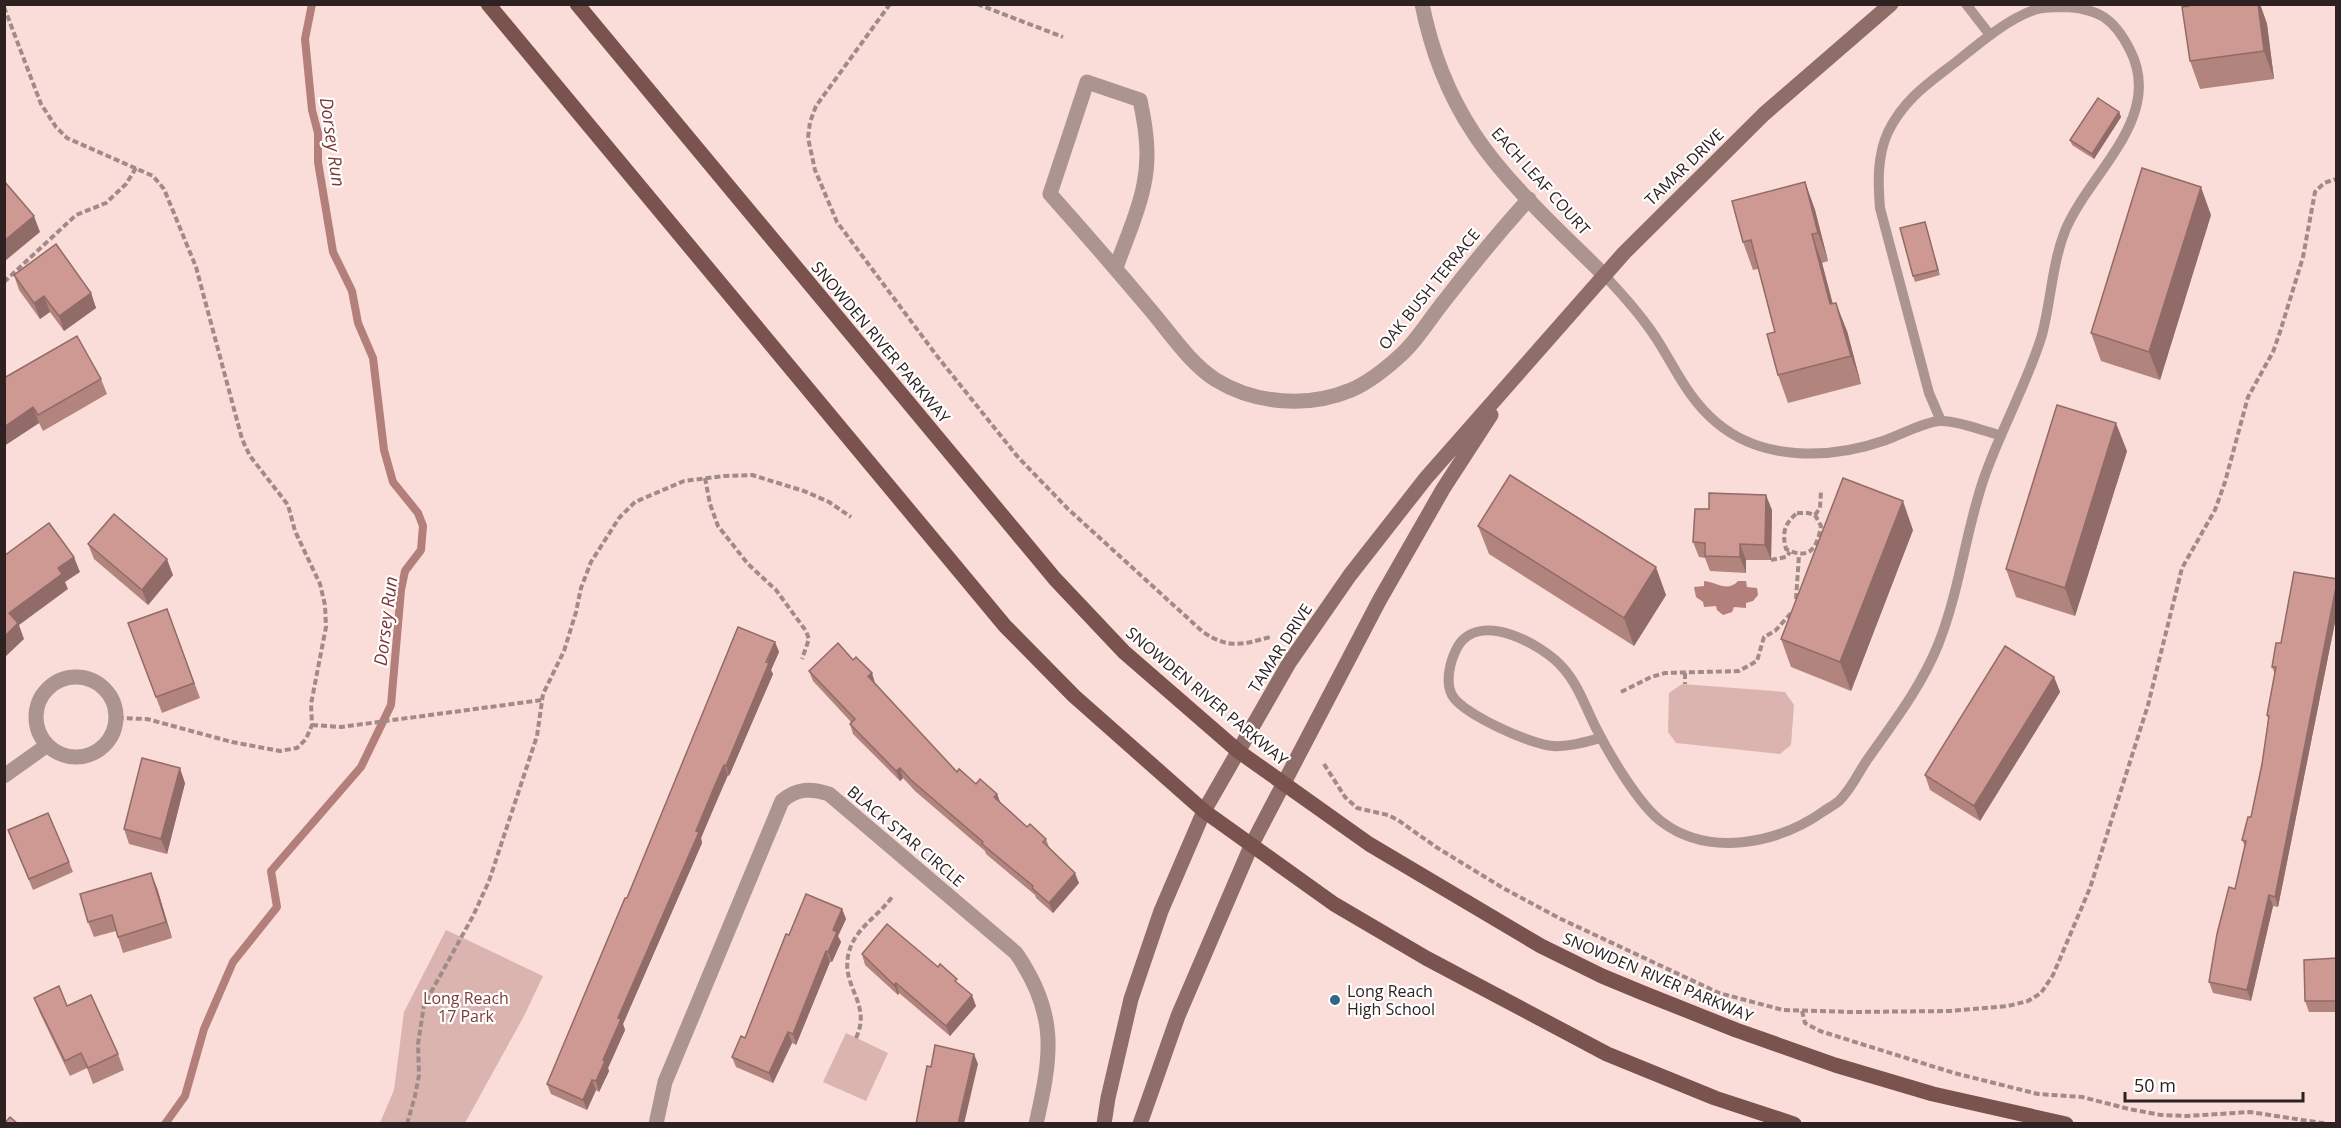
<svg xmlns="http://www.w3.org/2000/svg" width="2341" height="1128" font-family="'Open Sans',sans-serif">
<rect width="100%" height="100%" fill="#fadcd9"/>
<!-- green -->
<g fill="#dbb4b0">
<path d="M 1682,684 L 1785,692 L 1794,705 L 1791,745 L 1780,754 L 1676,743 L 1668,732 L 1669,693 Z"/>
<path d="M 446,930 L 543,976 L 525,1014 L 465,1123 L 380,1123 L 394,1090 L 404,1012 Z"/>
<path d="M 846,1033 L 888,1053 L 866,1101 L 823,1082 Z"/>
</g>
<!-- water -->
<path fill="#b27f7a" d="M 1704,581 C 1717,582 1727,593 1738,581 L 1746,581 L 1747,587 L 1757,588 L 1758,595 L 1753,601 L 1746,603 L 1746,608 L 1734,607 L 1732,612 L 1723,615 L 1717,610 L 1716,606 L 1704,607 L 1703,602 L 1696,597 L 1694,587 L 1704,586 Z"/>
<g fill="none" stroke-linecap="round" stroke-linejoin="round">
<!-- stream -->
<path stroke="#b27f7a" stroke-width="8" d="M 165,1124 L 185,1096 L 204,1029 L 233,962 L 277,907 L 271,871 L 361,767 L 391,705 L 401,590 L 405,571 L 421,550 L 423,526 L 418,513 L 393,482 L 384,450 L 373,358 L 358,323 L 352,291 L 333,252 L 318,162 L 318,133 L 312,110 L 305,39 L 312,4"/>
<!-- path -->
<g stroke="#a08b89" stroke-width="4" stroke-dasharray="6 3" stroke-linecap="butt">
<path d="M 890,4 L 816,106 L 810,122 L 808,138 L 815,170 L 837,222 L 937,356 L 1017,456 L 1068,509 L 1203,632 C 1229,649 1241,645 1270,637"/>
<path d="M 977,4 L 1063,37"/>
<path d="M 4,7 L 41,104 L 56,127 L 67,138 L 153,176 L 164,189 L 196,267 L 242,439 L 250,456 L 288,505 L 295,531 L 320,584 L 325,605 L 326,627 L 311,704 L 312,725 L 306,739 L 297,748 L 280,751 L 232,742 L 147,719 L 116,718"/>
<path d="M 4,282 L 76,215 L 106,203 L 126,184 L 136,168"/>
<path d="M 705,478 L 710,504 L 718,526 L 748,564 L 776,590 L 806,631 L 809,639 L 802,659"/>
<path d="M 1797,513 L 1808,513 L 1815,515 L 1821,526 C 1817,548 1810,561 1786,549 C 1782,533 1784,524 1797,513 Z"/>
<path d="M 1815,515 L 1820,508 L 1821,491"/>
<path d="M 1771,560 L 1786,557 L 1790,552"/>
<path d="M 1796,599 L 1799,555"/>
<path d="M 1685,673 L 1685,684"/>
<path d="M 1621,692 L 1651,677 L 1665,673 L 1739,671 L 1757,661 L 1764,637 L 1775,631 L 1792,612"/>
<path d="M 312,725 L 341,727 L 542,700"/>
<path d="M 1324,764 L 1345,797 L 1357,808 L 1388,815 L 1398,820 L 1436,847 L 1503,888 L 1561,919 L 1719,993 L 1783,1010 L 1851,1012 L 1950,1011 L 2008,1006 L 2028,1001 L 2041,993 L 2053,975 L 2090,888 L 2148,705 L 2182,568 L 2215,510 L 2225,482 L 2248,397 L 2273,352 L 2280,332 L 2303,257 L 2315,192 L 2324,183 L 2336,179"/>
<path d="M 1802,1011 L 1805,1023 L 1820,1031 L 1954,1073 L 2038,1094 L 2082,1097 L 2129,1109 L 2161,1115 L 2187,1116 L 2250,1112 L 2329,1124"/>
<path d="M 856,1038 C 872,1004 842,988 848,956 C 853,929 877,918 892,897"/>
<path d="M 407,1124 L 415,1096 L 419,1075 L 418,1044 L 424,1005 L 473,916 L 489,881 L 537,736 L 543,694 L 564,651 L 576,612 L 581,588 L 591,562 L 619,518 L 635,502 L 684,481 L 724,476 L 752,475 L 804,491 L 829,502 L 851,517"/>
</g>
<!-- lane -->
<g stroke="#ac9491" stroke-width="10">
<path d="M 1966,4 L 1990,35"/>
<path d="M 1604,275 C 1623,295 1641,315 1656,338 C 1676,369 1688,399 1717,423 C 1764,462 1832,459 1886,440 C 1900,435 1928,420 1942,421 C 1959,421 1983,431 2000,435"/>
<path d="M 1600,738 C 1585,742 1569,747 1553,746 C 1532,745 1462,714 1452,695 C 1445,682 1450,661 1457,648 C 1478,609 1543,644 1564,669 C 1578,685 1586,708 1596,728 C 1609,754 1639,805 1662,822 C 1710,858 1779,843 1824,811 C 1830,807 1836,804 1840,800 C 1851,789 1859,772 1867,760 C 1893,723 1921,687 1938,645 C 1960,590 1965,533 1984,478 C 2001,429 2027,384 2042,335 C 2051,301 2052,264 2065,231 C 2088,174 2165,118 2130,50 C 2114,18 2098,8 2062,7 C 2053,7 2043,7 2034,10 C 2007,20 1983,40 1961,58 C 1932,81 1905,97 1888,132 C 1877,156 1878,183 1880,208 L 1929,393 L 1941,421"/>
</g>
<!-- street -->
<g stroke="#ac9491" stroke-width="15">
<path d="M 1422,4 C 1431,49 1448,94 1473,132 C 1505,182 1562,233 1604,275"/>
<path d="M 1116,268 C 1125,241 1139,212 1144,184 C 1150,156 1146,128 1140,100 L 1087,82 L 1050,194 C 1083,231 1116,269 1148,307 C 1169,331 1189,363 1216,380 C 1255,404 1308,408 1351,390 C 1370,382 1388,367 1403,353 C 1419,338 1431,317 1445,300 C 1472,265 1499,232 1529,199"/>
<circle cx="76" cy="717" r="40"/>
<path d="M 4,776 L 46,746"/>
<path d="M 656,1124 L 665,1082 L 782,801 C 797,788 811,788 829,794 L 1016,953 C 1058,1014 1052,1054 1036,1124"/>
</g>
<!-- secondary -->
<g stroke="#8f6d69" stroke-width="15">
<path d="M 1104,1124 L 1108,1098 L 1131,999 L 1161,911 L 1204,811 L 1289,663 L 1350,575 L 1426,478 L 1624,253 L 1764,114 L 1891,4"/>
<path d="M 1140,1124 L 1178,1016 L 1251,846 L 1379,601 L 1443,489 L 1491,415"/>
</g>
<!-- primary -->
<g stroke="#7a524e" stroke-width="15">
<path d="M 488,4 L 1005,626 L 1074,696 L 1204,811 L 1334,904 L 1426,958 L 1607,1054 L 1715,1098 L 1794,1124"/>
<path d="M 577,4 L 1055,579 L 1124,652 L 1238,751 L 1369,844 L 1541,946 L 1602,976 L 1643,993 L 1736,1030 L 1835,1065 L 1933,1094 L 2066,1124"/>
</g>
</g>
<!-- wall -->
<g fill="#b2847e">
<path d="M 2189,4 L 2260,4 L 2267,24 L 2274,79 L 2200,89 L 2190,61 Z"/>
<path d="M 2119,112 L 2121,117 L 2094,159 L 2072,145 L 2070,140 Z"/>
<path d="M 1805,182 L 1815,210 L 1828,261 L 1822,263 L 1833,304 L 1847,331 L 1861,384 L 1788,403 L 1778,375 L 1775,332 L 1758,269 L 1753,270 L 1743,242 Z"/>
<path d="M 2211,215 L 2160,380 L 2101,361 L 2091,333 Z"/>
<path d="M 1925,222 L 1940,275 L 1915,282 L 1913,276 Z"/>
<path d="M 14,275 L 91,293 L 96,308 L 64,331 L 50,312 L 40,319 L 19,290 Z"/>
<path d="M 4,378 L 101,379 L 107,394 L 43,431 L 39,423 L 4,446 Z"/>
<path d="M 2127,451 L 2075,616 L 2016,597 L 2006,569 Z"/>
<path d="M 1772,510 L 1771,560 L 1746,560 L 1746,573 L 1710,571 L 1705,558 L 1699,557 L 1693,542 Z"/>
<path d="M 1478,526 L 1666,595 L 1634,646 L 1489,554 Z"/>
<path d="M 1913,530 L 1851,691 L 1791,667 L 1781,639 Z"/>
<path d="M 88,544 L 173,575 L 148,605 L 94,559 Z"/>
<path d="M 2337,579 L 2337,612 L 2278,907 L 2273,906 L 2251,1001 L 2213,993 L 2209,982 L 2235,889 L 2245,846 L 2242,840 L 2251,817 L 2262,764 L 2268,719 L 2267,715 L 2275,674 L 2272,667 L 2281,643 Z"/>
<path d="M 167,609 L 200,698 L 162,713 L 128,623 Z"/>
<path d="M 775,642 L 779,652 L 771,670 L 773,674 L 729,776 L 728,775 L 718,796 L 701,838 L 702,843 L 623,1024 L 625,1030 L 608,1068 L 609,1071 L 599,1092 L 596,1090 L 587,1110 L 551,1094 L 547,1084 L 627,898 Z"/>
<path d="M 809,671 L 875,683 L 957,772 L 976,784 L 997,794 L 1000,803 L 1027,827 L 1046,839 L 1049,847 L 1079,883 L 1053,913 L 1036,898 L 1035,895 L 986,854 L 985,851 L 915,791 L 903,778 L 900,781 L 853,734 L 850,724 L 851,722 L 813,681 Z"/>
<path d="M 2054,677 L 2060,692 L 1980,821 L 1930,790 L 1925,775 Z"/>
<path d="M 185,783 L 167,854 L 129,844 L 124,829 Z"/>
<path d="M 8,830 L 69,862 L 73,872 L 33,890 Z"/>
<path d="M 157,888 L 172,938 L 123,953 L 116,931 L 94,937 L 88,922 Z"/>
<path d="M 842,909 L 846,919 L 838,936 L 841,942 L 832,962 L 830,962 L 796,1045 L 792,1043 L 773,1083 L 736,1067 L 732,1057 L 745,1038 Z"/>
<path d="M 862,954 L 976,1006 L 950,1036 L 899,993 L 898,995 L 865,965 Z"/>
<path d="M 2337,958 L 2337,1012 L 2309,1012 L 2305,1001 Z"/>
<path d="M 34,998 L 67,1006 L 118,1054 L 124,1070 L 93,1084 L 87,1068 L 70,1076 L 40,1013 Z"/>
</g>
<!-- shaded-wall -->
<g fill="#916b67">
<path d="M 2258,4 L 2260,4 L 2267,24 L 2274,79 L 2264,51 Z"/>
<path d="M 2119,112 L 2121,117 L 2094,159 L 2092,154 Z"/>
<path d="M 1805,182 L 1815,210 L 1828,261 L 1818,233 Z"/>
<path d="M 2201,187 L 2211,215 L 2160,380 L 2149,352 Z"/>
<path d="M 34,216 L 40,232 L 5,261 L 4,241 Z"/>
<path d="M 1812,234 L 1822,263 L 1840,333 L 1830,304 Z"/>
<path d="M 91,293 L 96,308 L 64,331 L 59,316 Z"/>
<path d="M 44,296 L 50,312 L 40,319 L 34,303 Z"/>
<path d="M 1836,303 L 1847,331 L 1861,384 L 1851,356 Z"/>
<path d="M 33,407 L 39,423 L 4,446 L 4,427 Z"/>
<path d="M 2116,423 L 2127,451 L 2075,616 L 2065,588 Z"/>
<path d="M 1766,495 L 1772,510 L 1771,560 L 1765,545 Z"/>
<path d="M 1903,501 L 1913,530 L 1851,691 L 1840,662 Z"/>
<path d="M 1740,544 L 1746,560 L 1746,573 L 1740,557 Z"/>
<path d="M 74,557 L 80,572 L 65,582 L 68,589 L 19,625 L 24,639 L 4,658 L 4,637 L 9,613 L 58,568 Z"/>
<path d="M 167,559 L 173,575 L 148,605 L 142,590 Z"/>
<path d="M 1656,567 L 1666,595 L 1634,646 L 1624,618 Z"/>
<path d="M 2337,582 L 2337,612 L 2278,907 L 2275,897 Z"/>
<path d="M 775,642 L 779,652 L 771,670 L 773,674 L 729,776 L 726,766 Z"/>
<path d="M 872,673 L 875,683 L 868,676 Z"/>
<path d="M 2054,677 L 2060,692 L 1980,821 L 1974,806 Z"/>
<path d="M 724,765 L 728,775 L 701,838 L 702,843 L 623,1024 L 625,1030 L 608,1068 L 609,1071 L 599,1092 L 596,1081 L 618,1018 Z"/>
<path d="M 180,768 L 185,783 L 167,854 L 161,839 Z"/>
<path d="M 900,768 L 903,778 L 900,781 L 896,771 Z"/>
<path d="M 997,794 L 1001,804 L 994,797 Z"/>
<path d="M 151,873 L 157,888 L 172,938 L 166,922 Z"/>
<path d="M 1075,873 L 1079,883 L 1053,913 L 1049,903 Z"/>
<path d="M 2269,895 L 2273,906 L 2251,1001 L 2247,990 Z"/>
<path d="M 842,909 L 846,919 L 838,936 L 841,942 L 832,962 L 828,952 L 833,930 Z"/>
<path d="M 826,951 L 830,962 L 796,1045 L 793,1034 Z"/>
<path d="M 896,983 L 899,993 L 898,995 L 894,985 Z"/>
<path d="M 972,995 L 976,1006 L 950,1036 L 946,1026 Z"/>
<path d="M 788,1032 L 792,1043 L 773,1083 L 769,1073 Z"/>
<path d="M 974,1054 L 978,1064 L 964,1124 L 958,1124 Z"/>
<path d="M 592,1080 L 596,1090 L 587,1110 L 583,1100 Z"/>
</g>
<!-- building -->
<g fill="#cf9993" stroke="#916b67" stroke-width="1.5">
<path d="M 2189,4 L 2258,4 L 2264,51 L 2190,61 L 2182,7 L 2189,6 Z"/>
<path d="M 2098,98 L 2119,112 L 2092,154 L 2070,140 Z"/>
<path d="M 2142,168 L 2201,187 L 2149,352 L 2091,333 Z"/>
<path d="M 4,181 L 34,216 L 4,241 Z"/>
<path d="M 1805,182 L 1818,233 L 1812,234 L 1830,304 L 1836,303 L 1851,356 L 1778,375 L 1767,334 L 1775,332 L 1751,240 L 1743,242 L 1732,201 Z"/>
<path d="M 1925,222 L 1938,270 L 1913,276 L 1900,228 Z"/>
<path d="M 56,244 L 91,293 L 59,316 L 44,296 L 34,303 L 14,275 Z"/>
<path d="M 77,336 L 101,379 L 38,415 L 33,407 L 4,427 L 4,378 Z"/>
<path d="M 2057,405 L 2116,423 L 2065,588 L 2006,569 Z"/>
<path d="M 1510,475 L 1656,567 L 1624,618 L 1478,526 Z"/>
<path d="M 1843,478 L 1903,501 L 1840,662 L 1781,639 Z"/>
<path d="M 1709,493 L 1766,495 L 1765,545 L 1740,544 L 1740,557 L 1705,556 L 1705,543 L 1693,542 L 1695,509 L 1709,509 Z"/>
<path d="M 114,514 L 167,559 L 142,590 L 88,544 Z"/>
<path d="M 49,523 L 74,557 L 58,568 L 62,574 L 9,613 L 18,623 L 4,637 L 4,556 Z"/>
<path d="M 2294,572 L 2337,579 L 2337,582 L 2275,897 L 2269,895 L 2247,990 L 2209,982 L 2217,934 L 2229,887 L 2235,889 L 2246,841 L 2242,840 L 2248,817 L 2251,817 L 2262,764 L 2269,716 L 2267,715 L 2276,667 L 2272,667 L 2276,643 L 2281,643 Z"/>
<path d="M 167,609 L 194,683 L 156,697 L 128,623 Z"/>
<path d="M 738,627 L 775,642 L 766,662 L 769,663 L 726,766 L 724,765 L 715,785 L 696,831 L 699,832 L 618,1018 L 621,1019 L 603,1060 L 605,1061 L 596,1081 L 592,1080 L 583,1100 L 547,1084 L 625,898 L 627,898 Z"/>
<path d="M 838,643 L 853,660 L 856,657 L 872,673 L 868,676 L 957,772 L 959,769 L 976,784 L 980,779 L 997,794 L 994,797 L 1027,827 L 1030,824 L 1046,839 L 1043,842 L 1075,873 L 1049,903 L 1032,888 L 1033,886 L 982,844 L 983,842 L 911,780 L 900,768 L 896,771 L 850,724 L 855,719 L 809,671 Z"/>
<path d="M 2005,646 L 2054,677 L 1974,806 L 1925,775 Z"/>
<path d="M 142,758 L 180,768 L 161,839 L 124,829 Z"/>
<path d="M 48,813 L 69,862 L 29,879 L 8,830 Z"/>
<path d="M 151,873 L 166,922 L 118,937 L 112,915 L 88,922 L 80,894 Z"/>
<path d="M 806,894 L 842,909 L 833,930 L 837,932 L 828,952 L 826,951 L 793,1034 L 788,1032 L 769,1073 L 732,1057 L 741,1036 L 745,1038 L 786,934 L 789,935 Z"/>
<path d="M 887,924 L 938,967 L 940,964 L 957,979 L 955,981 L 972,995 L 946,1026 L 896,983 L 894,985 L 862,954 Z"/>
<path d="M 2337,958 L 2337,1001 L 2305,1001 L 2304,960 Z"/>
<path d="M 59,986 L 67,1006 L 91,995 L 118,1054 L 88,1068 L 81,1053 L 65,1061 L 34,998 Z"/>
<path d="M 935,1045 L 974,1054 L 958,1124 L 916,1124 L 927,1066 L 931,1067 Z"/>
<path d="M 10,1117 L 18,1124 L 4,1124 Z"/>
</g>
<!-- markers -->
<circle fill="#336683" stroke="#fff" stroke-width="2" cx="1335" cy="1000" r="6"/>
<g text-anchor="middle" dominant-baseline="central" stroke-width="4.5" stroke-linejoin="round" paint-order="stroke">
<!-- street labels -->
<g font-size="16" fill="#2d2221" stroke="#fff">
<text transform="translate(1684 167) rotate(-44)">TAMAR DRIVE</text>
<text transform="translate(1541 181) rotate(48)">EACH LEAF COURT</text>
<text transform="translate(1429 289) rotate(-51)">OAK BUSH TERRACE</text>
<text transform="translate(881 342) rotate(50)">SNOWDEN RIVER PARKWAY</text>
<text transform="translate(1280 648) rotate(-57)">TAMAR DRIVE</text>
<text transform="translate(1207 696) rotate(40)">SNOWDEN RIVER PARKWAY</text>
<text transform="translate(906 836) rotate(40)">BLACK STAR CIRCLE</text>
<text transform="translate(1658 977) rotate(23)">SNOWDEN RIVER PARKWAY</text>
</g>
<!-- poi labels -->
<g font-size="16" fill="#2d2221" stroke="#fff" text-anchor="start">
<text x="1347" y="991">Long Reach<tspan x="1347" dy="18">High School</tspan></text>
</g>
<!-- park labels -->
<g font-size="16" fill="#7f3b37" stroke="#fff">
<text x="466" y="998">Long Reach<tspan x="466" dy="18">17 Park</tspan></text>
</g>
<!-- water labels -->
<g font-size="18" font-style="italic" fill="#7c3834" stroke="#fff">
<text transform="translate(333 142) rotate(82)">Dorsey Run</text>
<text transform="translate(385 621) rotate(-83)">Dorsey Run</text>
</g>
</g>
<!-- border -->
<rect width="2341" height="1128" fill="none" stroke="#2d2221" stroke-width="12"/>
<!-- scale -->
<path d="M2125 1092v9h178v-9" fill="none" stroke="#2d2221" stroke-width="3"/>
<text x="2134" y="1092" font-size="18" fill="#2d2221" stroke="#ffffff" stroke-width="4.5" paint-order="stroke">50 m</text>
</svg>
